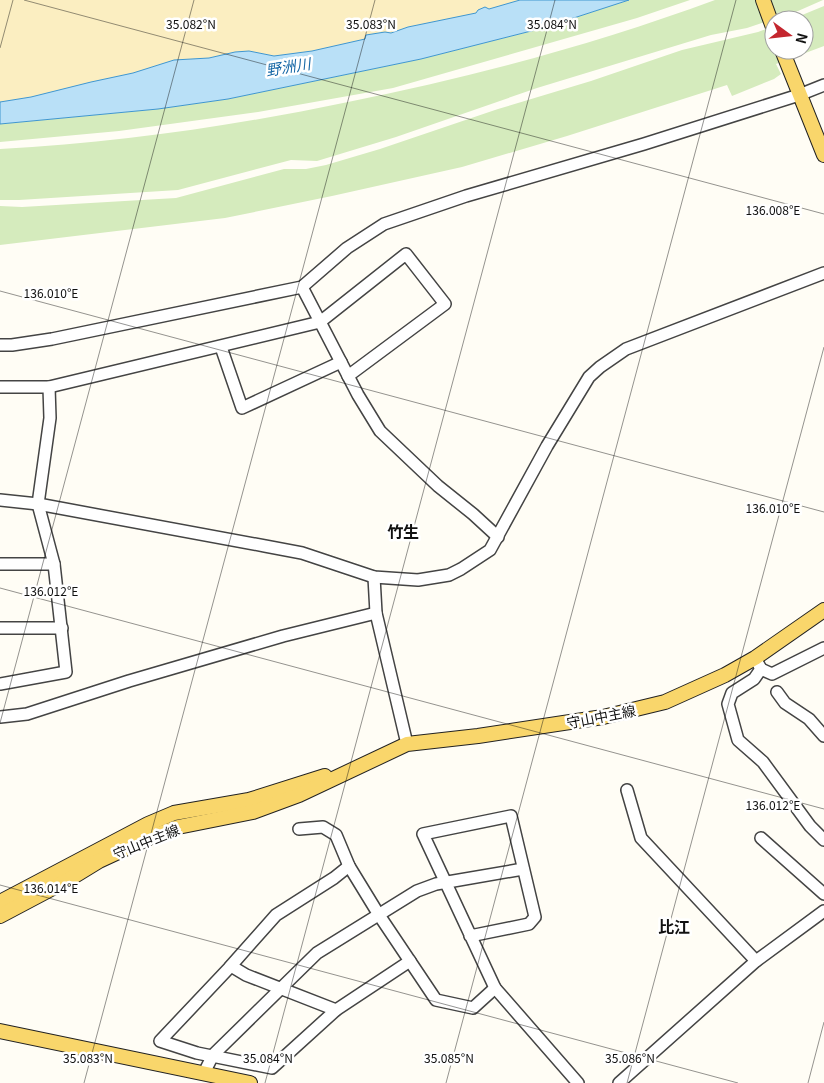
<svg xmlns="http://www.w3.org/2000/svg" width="824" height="1083" font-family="Georgia,'Noto Sans JP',serif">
<rect width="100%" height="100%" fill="#fffdf5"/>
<!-- green -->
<g fill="#d5ebbd">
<path d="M 629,0 L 690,0 L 637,18 L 393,88 L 258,112 L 119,131 L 0,142 L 0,124 L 158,109 L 228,99 L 421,59 L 543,28 Z"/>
<path d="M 715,0 L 823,0 L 798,11 L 747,28 L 711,35 L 537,88 L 396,137 L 317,161 L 291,160 L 178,190 L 19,200 L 0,200 L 0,149 C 117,143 233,126 348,102 C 472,77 596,44 715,0 Z"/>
<path d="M 824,6 L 824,46 L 776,64 L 781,74 L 774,79 L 732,96 L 727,85 L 567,136 L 462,167 L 332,196 L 225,218 L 0,245 L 0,206 L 22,207 L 176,198 L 284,169 L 306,169 L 326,165 L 380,149 L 498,109 L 591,81 L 682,50 L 758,32 L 774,26 L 774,50 L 804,50 L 804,20 L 790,20 Z"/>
</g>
<!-- sand -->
<path fill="#fbeec1" d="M 0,0 L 520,0 L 477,13 L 408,27 L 391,33 L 312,51 L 274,56 L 249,51 L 235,52 L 209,58 L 174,60 L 133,73 L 91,82 L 31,97 L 0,102 Z"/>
<!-- water -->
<path fill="#b9e0f7" stroke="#3f96cf" d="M 520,0 L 629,0 L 543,28 L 421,59 L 228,99 L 158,109 L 0,124 L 0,102 L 31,97 L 91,82 L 133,73 L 174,60 L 209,58 L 235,52 L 249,51 L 274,56 L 312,51 L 365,39 L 366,35 L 385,32 L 391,33 L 408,27 L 476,13 L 478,10 L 485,7 L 489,9 Z"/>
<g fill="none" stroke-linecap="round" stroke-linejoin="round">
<!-- minor casing -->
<g stroke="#444" stroke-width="14">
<g id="minor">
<path d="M 302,287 L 358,395 L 380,431 L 438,486 L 473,514 L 498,537"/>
<path d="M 0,345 L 12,345 L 52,339 L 302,287 L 347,248 L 384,224 L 466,196 L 644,144 L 799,95 L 824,85"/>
<path d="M 221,347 L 242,408 L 341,362"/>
<path d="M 0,387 L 49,387 L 320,322 L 406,254 L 445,304 L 348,376"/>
<path d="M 0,500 L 38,504 L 265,546 L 302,553 L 374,577 L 418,580 L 449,575 L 461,569 L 490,550 L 547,446 L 589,377 L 600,367 L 626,349 L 824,273"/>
<path d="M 0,564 L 54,564"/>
<path d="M 374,577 L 376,613 L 407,744"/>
<path d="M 0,628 L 62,628"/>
<path d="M 755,658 L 761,669 L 754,679 L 732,693 L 728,704 L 738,740 L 763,762 L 810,826 L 824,840"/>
<path d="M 761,669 L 772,674 L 824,648"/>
<path d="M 0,684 L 66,672 L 54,564 L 38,504 L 50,418 L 49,387"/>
<path d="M 777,692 L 785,703 L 809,719 L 824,736"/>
<path d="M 0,717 L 27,714 L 129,681 L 283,636 L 376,613"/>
<path d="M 627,790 L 641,838 L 756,961"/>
<path d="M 299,829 L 323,827 L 336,835 L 349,866 L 379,915 L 436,1000 L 473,1008 L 495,988"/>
<path d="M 761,838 L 824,894"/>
<path d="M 349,866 L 334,878 L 276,915 L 229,968 L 160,1041 L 197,1053 L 272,1068 L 336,1010 L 410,961"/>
<path d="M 470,936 L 529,924 L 535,917 L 511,816 L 423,834 L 495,988 L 578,1083"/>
<path d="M 231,966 L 246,975 L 336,1010"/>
<path d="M 204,1073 L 213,1055 L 317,953 L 417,891 L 436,884 L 523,869"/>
<path d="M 619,1083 L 756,961 L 824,911"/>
</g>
</g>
<!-- major casing -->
<g stroke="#222" stroke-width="16">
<g id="major">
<path d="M 763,0 L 774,30"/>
<path d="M 782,50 L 824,155"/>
<path d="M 0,902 L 148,824 L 174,813 L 249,800 L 325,776"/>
<path d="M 0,916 L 68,880 L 99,861 L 153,836 L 178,827 L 253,812 L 299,795 L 407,744 L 478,736 L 603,717 L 665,702 L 725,675 L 755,658 L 824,610"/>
<path d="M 0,1031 L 250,1083"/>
</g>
</g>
<!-- minor -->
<use href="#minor" stroke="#fff" stroke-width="11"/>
<!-- major -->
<use href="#major" stroke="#f9d66b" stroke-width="14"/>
</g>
<!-- ticks -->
<path fill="none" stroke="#111" stroke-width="1" stroke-opacity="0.45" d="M 24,0 L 824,214M 0,48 L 13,0M 0,291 L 824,512M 0,588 L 824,809M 0,723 L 194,0M 0,885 L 738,1083M 84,1083 L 375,0M 265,1083 L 555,0M 446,1083 L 736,0M 627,1083 L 824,347M 808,1083 L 824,1022"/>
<g text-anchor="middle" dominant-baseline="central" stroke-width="5" stroke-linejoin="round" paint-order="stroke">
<!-- street labels -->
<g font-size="14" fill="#111" stroke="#fff">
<text transform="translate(601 716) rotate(-11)">守山中主線</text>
<text transform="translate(146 841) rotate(-22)">守山中主線</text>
</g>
<!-- water labels -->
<g font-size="15" font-style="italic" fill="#1768a6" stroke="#fff">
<text transform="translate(288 66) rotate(-9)">野洲川</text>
</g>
<!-- quarter labels -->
<g font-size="16" font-weight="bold" fill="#111" stroke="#fff">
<text x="403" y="531">竹生</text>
<text x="674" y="926">比江</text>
</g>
</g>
<g font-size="12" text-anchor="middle" fill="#111" stroke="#fff" stroke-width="5" stroke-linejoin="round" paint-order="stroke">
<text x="191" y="29">35.082°N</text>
<text x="371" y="29">35.083°N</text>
<text x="552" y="29">35.084°N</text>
<text x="773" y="215">136.008°E</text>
<text x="51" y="298">136.010°E</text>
<text x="773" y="513">136.010°E</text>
<text x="51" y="596">136.012°E</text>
<text x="773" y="810">136.012°E</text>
<text x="51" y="893">136.014°E</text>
<text x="88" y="1063">35.083°N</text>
<text x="268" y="1063">35.084°N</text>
<text x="449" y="1063">35.085°N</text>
<text x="630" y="1063">35.086°N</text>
</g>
<!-- north arrow -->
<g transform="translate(789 35) rotate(105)"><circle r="24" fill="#ffffff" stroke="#a0a0a0"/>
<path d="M0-4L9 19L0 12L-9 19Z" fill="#c4262e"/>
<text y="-8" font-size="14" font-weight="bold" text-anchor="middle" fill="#111111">N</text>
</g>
</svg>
